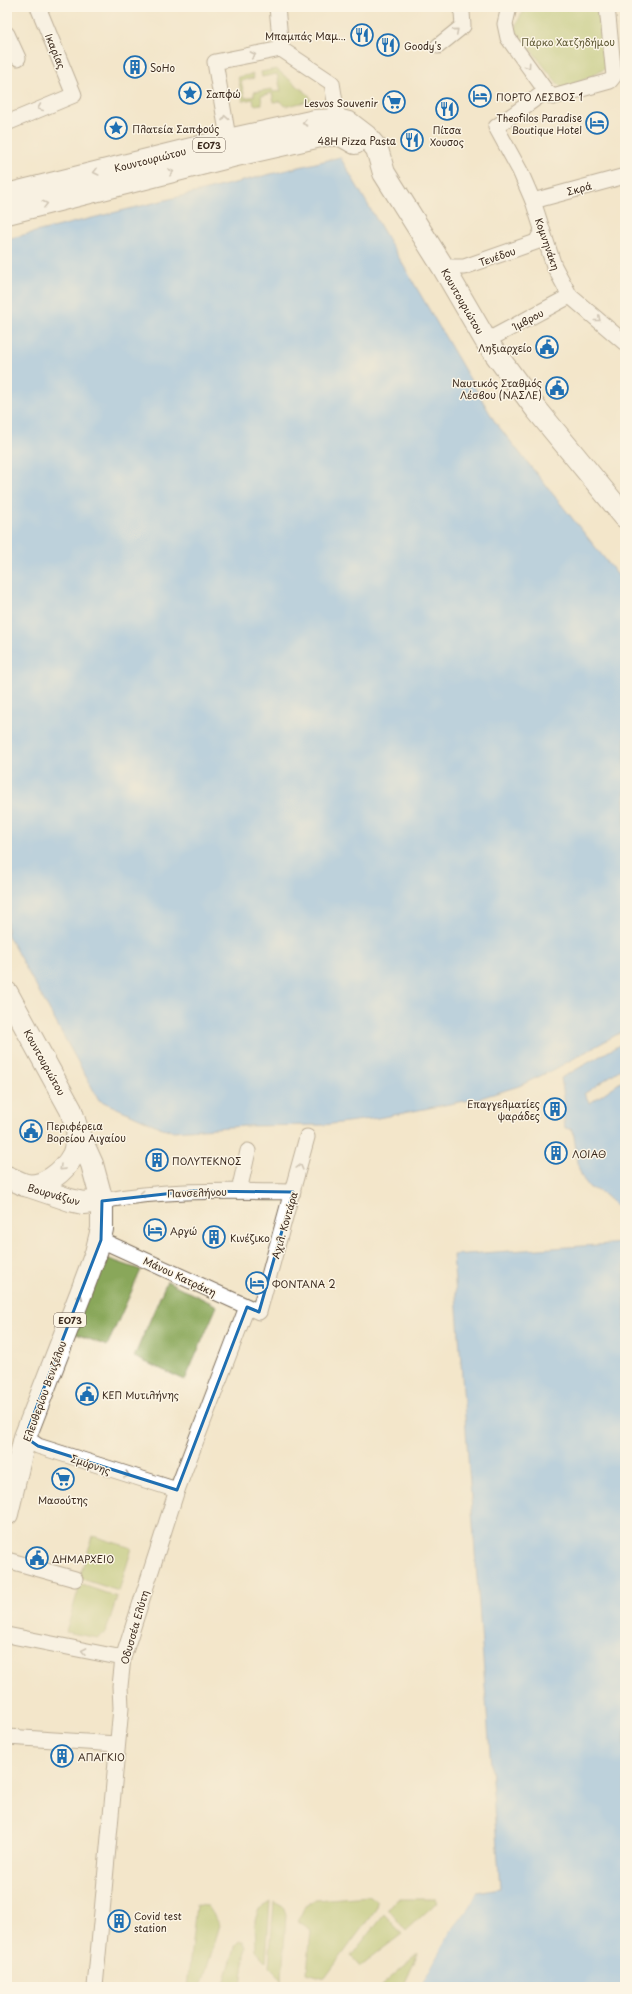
<svg xmlns="http://www.w3.org/2000/svg" width="632" height="1994" font-family="'Playpen Sans',sans-serif">
<rect width="100%" height="100%" fill="#fcf5e5"/>
<filter id="ink" filterUnits="userSpaceOnUse"><feTurbulence type="fractalNoise" baseFrequency=".025" numOctaves="2"/><feDisplacementMap in="SourceGraphic" scale="8" xChannelSelector="R" yChannelSelector="G"/><feConvolveMatrix kernelMatrix="1 2 1 2 8 2 1 2 1" color-interpolation-filters="sRGB"/></filter>
<filter id="wash" filterUnits="userSpaceOnUse"><feTurbulence type="fractalNoise" baseFrequency=".012" numOctaves="4" result="noise"/><feDisplacementMap in="SourceGraphic" scale="16" xChannelSelector="R" yChannelSelector="G"/><feGaussianBlur stdDeviation="0.9" result="paint"/><feColorMatrix in="noise" values="0 0 0 0 0 0 0 0 0 0 0 0 0 0 0 0 0 1.4 0 .05"/><feComposite in="paint" operator="in"/></filter>
<g filter="url(#wash)">
<rect width="100%" height="100%" fill="#f3e6ca"/>
<!-- green -->
<g fill="#acc165" stroke="#747642">
<path d="M 525,7 L 598,7 L 605,69 L 563,90 L 514,29 Z"/>
<path d="M 276,69 L 309,95 L 311,101 L 286,106 L 279,101 L 274,102 L 272,93 L 261,96 L 262,104 L 254,105 L 253,99 L 243,101 L 238,77 L 253,74 L 254,78 L 241,81 L 245,98 L 254,96 L 254,92 L 272,89 L 273,92 L 281,91 L 277,74 L 262,77 L 261,72 Z"/>
<path d="M 93,1536 L 132,1548 L 119,1591 L 79,1578 Z"/>
<path d="M 80,1584 L 117,1597 L 106,1632 L 98,1638 L 66,1632 Z"/>
<path d="M 369,1896 L 377,1902 L 376,1909 L 325,1978 L 307,1973 L 311,1930 L 298,1921 L 305,1906 L 315,1900 Z"/>
<path d="M 399,1899 L 436,1899 L 438,1901 L 406,1931 L 388,1909 L 395,1901 Z"/>
<path d="M 270,1902 L 266,1962 L 256,1951 L 255,1920 L 259,1909 Z"/>
<path d="M 274,1902 L 283,1907 L 286,1915 L 282,1980 L 269,1967 Z"/>
<path d="M 196,1905 L 208,1906 L 220,1925 L 201,1987 L 187,1987 Z"/>
<path d="M 384,1914 L 402,1934 L 360,1966 L 351,1956 Z"/>
<path d="M 239,1941 L 243,1941 L 246,1947 L 241,1987 L 223,1987 L 236,1944 Z"/>
<path d="M 418,1954 L 403,1987 L 380,1987 Z"/>
</g>
<!-- forest -->
<g fill="#89a75a" stroke="#62683c">
<path d="M 103,1257 L 141,1270 L 107,1346 L 71,1332 Z"/>
<path d="M 167,1281 L 217,1306 L 185,1380 L 134,1357 Z"/>
</g>
<!-- water -->
<g fill="#7db8ef" stroke="#5c7186">
<path d="M 340,157 L 495,422 L 625,584 L 625,1030 L 555,1069 L 519,1086 L 480,1098 L 378,1118 L 324,1125 L 244,1126 L 173,1131 L 162,1128 L 99,1100 L 7,934 L 7,239 Z"/>
<path d="M 625,1042 L 625,1066 L 584,1094 L 590,1103 L 625,1079 L 625,1113 L 623,1114 L 625,1118 L 625,1222 L 621,1221 L 620,1209 L 601,1192 L 590,1188 L 583,1179 L 579,1169 L 573,1130 L 565,1128 L 563,1113 L 566,1110 L 561,1078 Z"/>
<path d="M 625,1243 L 625,1987 L 420,1987 L 450,1932 L 470,1906 L 477,1892 L 500,1888 L 453,1255 Z"/>
</g>
<!-- pier -->
<path fill="#f3e6ca" d="M 474,1892 L 477,1892 L 470,1906 L 450,1932 L 420,1987 L 418,1987 L 448,1932 L 469,1905 Z"/>
</g>
<g filter="url(#ink)">
<g fill="none" stroke-linecap="round" stroke-linejoin="round">
<!-- minor casing -->
<g stroke="#7b6c5a" stroke-width="17">
<g id="minor">
<path d="M 277,7 L 281,49"/>
<path d="M 509,7 L 505,24 L 508,38 L 546,91 L 553,97 L 610,81 L 614,76 L 607,7"/>
<path d="M 7,34 L 18,58"/>
<path d="M 438,46 L 463,26 L 462,12 L 459,7"/>
<path d="M 546,91 L 496,127 L 520,171 L 533,201 L 554,266 L 570,296 L 625,343"/>
<path d="M 7,123 L 74,95 L 38,7"/>
<path d="M 230,149 L 215,62 L 281,49 L 332,83 L 338,120"/>
<path d="M 533,201 L 625,176"/>
<path d="M 443,267 L 464,267 L 536,242 L 542,231"/>
<path d="M 486,341 L 570,296"/>
<path d="M 239,1191 L 248,1151"/>
<path d="M 102,1201 C 165,1189 229,1191 293,1192"/>
<path d="M 101,1240 L 259,1312 L 307,1137"/>
<path d="M 25,1437 L 38,1446 L 177,1490"/>
<path d="M 7,1560 L 75,1579"/>
<path d="M 7,1635 L 123,1658"/>
<path d="M 7,1737 L 117,1744"/>
<path d="M 95,1987 L 121,1708 L 120,1686 L 123,1658 L 177,1490 L 247,1307"/>
</g>
</g>
<!-- primary casing -->
<g stroke="#7b6c5a" stroke-width="24">
<g id="primary">
<path d="M 7,195 L 228,140 L 315,121 L 338,120 L 349,123 L 366,136 L 377,149 L 384,173 L 443,267 L 486,341 L 537,410 L 625,517"/>
<path d="M 7,213 L 232,156 L 325,135 L 341,135 L 355,143"/>
<path d="M 7,993 L 71,1110 L 78,1133 L 92,1164 L 102,1201 L 102,1229 L 96,1253 L 81,1293 L 25,1437 L 7,1514"/>
<path d="M 7,1177 L 23,1184 L 70,1200 L 83,1203 L 102,1201"/>
<path d="M 24,1185 C 43,1189 64,1172 73,1155 C 76,1149 76,1140 78,1133"/>
</g>
</g>
<!-- minor -->
<use href="#minor" stroke="#fff" stroke-width="15"/>
<!-- primary -->
<use href="#primary" stroke="#fff" stroke-width="22"/>
</g>
<!-- one-way arrows -->
<defs><path id="oneway-chevron" d="M-2-3.5L2.5 0L-2 3.5" fill="none" stroke-width="1.6" stroke-linecap="round" stroke-linejoin="round"/></defs>
<g stroke="#a79f9a">
<use href="#oneway-chevron" transform="translate(456 31) rotate(-40)"/>
<use href="#oneway-chevron" transform="translate(253 55) rotate(-11)"/>
<use href="#oneway-chevron" transform="translate(528 66) rotate(55)"/>
<use href="#oneway-chevron" transform="translate(40 108) rotate(157)"/>
<use href="#oneway-chevron" transform="translate(225 118) rotate(-101)"/>
<use href="#oneway-chevron" transform="translate(305 123) rotate(168)"/>
<use href="#oneway-chevron" transform="translate(96 172) rotate(166)"/>
<use href="#oneway-chevron" transform="translate(171 172) rotate(-14)"/>
<use href="#oneway-chevron" transform="translate(45 204) rotate(-14)"/>
<use href="#oneway-chevron" transform="translate(598 319) rotate(39)"/>
<use href="#oneway-chevron" transform="translate(300 1167) rotate(-75)"/>
<use href="#oneway-chevron" transform="translate(62 1168) rotate(136)"/>
<use href="#oneway-chevron" transform="translate(142 1194) rotate(176)"/>
<use href="#oneway-chevron" transform="translate(80 1297) rotate(-67)"/>
<use href="#oneway-chevron" transform="translate(127 1475) rotate(18)"/>
<use href="#oneway-chevron" transform="translate(84 1651) rotate(-169)"/>
</g>
</g>
<!-- marked area -->
<path d="M0 0H632V1994H0ZM 192,1191 L 293,1192 L 259,1312 L 247,1307 L 177,1490 L 38,1446 L 25,1437 L 101,1240 L 102,1201 Z" fill="#f3e6ca" fill-opacity=".55" fill-rule="evenodd"/>
<path fill="none" stroke="#1f6fb2" stroke-width="3" stroke-linejoin="round" d="M 192,1191 L 293,1192 L 259,1312 L 247,1307 L 177,1490 L 38,1446 L 25,1437 L 101,1240 L 102,1201 Z"/>
<!-- icons -->
<defs>
<g id="restaurant-ring" transform="scale(1.15)"><circle r="9.5" fill="#fcf5e5" stroke="#1f6fb2" stroke-width="1.5"/><path d="M-5-6h1v4h1v-4h1v4h1v-4h1v5L-1.5 .5V6h-2V.5L-5-1ZM5-6V6H3V1.5H1.5Q1.5-4 5-6Z" fill="#1f6fb2"/></g>
<g id="building-ring" transform="scale(1.15)"><circle r="9.5" fill="#fcf5e5" stroke="#1f6fb2" stroke-width="1.5"/><path d="M-4-6H4V6H1V3H-1V6H-4ZM-2.5-4.3h1.7v1.8h-1.7ZM.8-4.3h1.7v1.8H.8ZM-2.5-1h1.7V.8h-1.7ZM.8-1h1.7V.8H.8Z" fill="#1f6fb2"/></g>
<g id="sight-ring" transform="scale(1.15)"><circle r="9.5" fill="#fcf5e5" stroke="#1f6fb2" stroke-width="1.5"/><path d="M0-6L1.8-2.2L6-1.7L2.9 1.2L3.7 5.4L0 3.3L-3.7 5.4L-2.9 1.2L-6-1.7L-1.8-2.2Z" fill="#1f6fb2"/></g>
<g id="hotel-ring" transform="scale(1.15)"><circle r="9.5" fill="#fcf5e5" stroke="#1f6fb2" stroke-width="1.5"/><path d="M-6-4.5h1.5V1H6V5H4.5V3h-9V5H-6ZM-4 0a1.8 1.8 0 1 1 3.6 0ZM.5 0V-2.5h3Q6-2.5 6 0Z" fill="#1f6fb2"/></g>
<g id="supermarket-ring" transform="scale(1.15)"><circle r="9.5" fill="#fcf5e5" stroke="#1f6fb2" stroke-width="1.5"/><path d="M-6-5.5h2.5l.6 2H6L4.5 2H-2.5L-4.4-4H-6ZM-1.5 3.2a1.3 1.3 0 1 0 .1 0ZM3 3.2a1.3 1.3 0 1 0 .1 0Z" fill="#1f6fb2"/></g>
<g id="civic-ring" transform="scale(1.15)"><circle r="9.5" fill="#fcf5e5" stroke="#1f6fb2" stroke-width="1.5"/><path d="M-.6-6.5H3V-4.5H.6V-3L4-1V1h2V6H-6V1h2V-1L-.6-3ZM-1.2 2.5V6h2.4V2.5Z" fill="#1f6fb2"/></g>
</defs>
<g fill-rule="evenodd">
<use href="#restaurant-ring" x="362" y="35"/>
<use href="#restaurant-ring" x="388" y="45"/>
<use href="#building-ring" x="135" y="67"/>
<use href="#sight-ring" x="190" y="93"/>
<use href="#hotel-ring" x="480" y="96"/>
<use href="#supermarket-ring" x="394" y="102"/>
<use href="#restaurant-ring" x="447" y="109"/>
<use href="#hotel-ring" x="597" y="123"/>
<use href="#sight-ring" x="116" y="128"/>
<use href="#restaurant-ring" x="412" y="140"/>
<use href="#civic-ring" x="547" y="347"/>
<use href="#civic-ring" x="557" y="388"/>
<use href="#building-ring" x="555" y="1109"/>
<use href="#civic-ring" x="31" y="1131"/>
<use href="#building-ring" x="556" y="1153"/>
<use href="#building-ring" x="157" y="1160"/>
<use href="#hotel-ring" x="155" y="1230"/>
<use href="#building-ring" x="214" y="1237"/>
<use href="#hotel-ring" x="257" y="1283"/>
<use href="#civic-ring" x="87" y="1394"/>
<use href="#supermarket-ring" x="63" y="1479"/>
<use href="#civic-ring" x="37" y="1558"/>
<use href="#building-ring" x="62" y="1756"/>
<use href="#building-ring" x="119" y="1921"/>
</g>
<g text-anchor="middle" dominant-baseline="central" stroke-width="3" stroke-linejoin="round" paint-order="stroke">
<!-- shield labels -->
<g fill="#fcf5e5" stroke="#75675a" stroke-width="1">
<rect x="193" y="138" width="32" height="14" rx="3"/>
<rect x="54" y="1313" width="32" height="14" rx="3"/>
</g>
<g font-size="9" font-weight="bold" fill="#3b2a1e">
<text x="209" y="145">ΕΟ73</text>
<text x="70" y="1320">ΕΟ73</text>
</g>
<!-- poi labels -->
<g font-size="10" fill="#3b2a1e" stroke="#fcf5e5" text-anchor="start">
<text x="346" y="35" text-anchor="end">Μπαμπάς Μαμ...</text>
<text x="404" y="45">Goody's</text>
<text x="150" y="67">SoΗo</text>
<text x="206" y="93">Σαπφώ</text>
<text x="496" y="96">ΠΟΡΤΟ ΛΕΣΒΟΣ 1</text>
<text x="378" y="102" text-anchor="end">Lesvos Souvenir</text>
<text x="582" y="117" text-anchor="end">Theofilos Paradise<tspan x="582" dy="12">Boutique Hotel</tspan></text>
<text x="132" y="128">Πλατεία Σαπφούς</text>
<text x="447" y="129" text-anchor="middle">Πίτσα<tspan x="447" dy="12">Χουσος</tspan></text>
<text x="396" y="140" text-anchor="end">48H Pizza Pasta</text>
<text x="532" y="347" text-anchor="end">Ληξιαρχείο</text>
<text x="542" y="382" text-anchor="end">Ναυτικός Σταθμός<tspan x="542" dy="12">Λέσβου (ΝΑΣΛΕ)</tspan></text>
<text x="540" y="1103" text-anchor="end">Επαγγελματίες<tspan x="540" dy="12">ψαράδες</tspan></text>
<text x="46" y="1125">Περιφέρεια<tspan x="46" dy="12">Βορείου Αιγαίου</tspan></text>
<text x="572" y="1153">ΛΟΙΑΘ</text>
<text x="172" y="1160">ΠΟΛΥΤΕΚΝΟΣ</text>
<text x="170" y="1230">Αργώ</text>
<text x="230" y="1237">Κινέζικο</text>
<text x="272" y="1283">ΦΟΝΤΑΝΑ 2</text>
<text x="102" y="1394">ΚΕΠ Μυτιλήνης</text>
<text x="63" y="1499" text-anchor="middle">Μασούτης</text>
<text x="52" y="1558">ΔΗΜΑΡΧΕΙΟ</text>
<text x="78" y="1756">ΑΠΑΓΚΙΟ</text>
<text x="134" y="1915">Covid test<tspan x="134" dy="12">station</tspan></text>
</g>
<!-- park labels -->
<g font-size="10" fill="#5d5733" stroke="#fcf5e5">
<text x="568" y="41">Πάρκο Χατζηδήμου</text>
</g>
<!-- street labels -->
<g font-size="10" fill="#3b2a1e" stroke="#fcf5e5">
<text transform="translate(56 51) rotate(68)">Ικαρίας</text>
<text transform="translate(150 159) rotate(-14)">Κουντουριώτου</text>
<text transform="translate(579 188) rotate(-15)">Σκρά</text>
<text transform="translate(548 244) rotate(71)">Κομνηνάκη</text>
<text transform="translate(497 256) rotate(-19)">Τενέδου</text>
<text transform="translate(463 301) rotate(60)">Κουντουριώτου</text>
<text transform="translate(528 319) rotate(-28)">Ίμβρου</text>
<text transform="translate(45 1062) rotate(61)">Κουντουριώτου</text>
<text transform="translate(197 1192) rotate(-2)">Πανσελήνου</text>
<text transform="translate(54 1194) rotate(16)">Βουρνάζων</text>
<text transform="translate(284 1225) rotate(-74)">Αχιλ. Κοντάρα</text>
<text transform="translate(180 1276) rotate(25)">Μάνου Κατράκη</text>
<text transform="translate(44 1391) rotate(-70)">Ελευθερίου Βενιζέλου</text>
<text transform="translate(91 1464) rotate(19)">Σμύρνης</text>
<text transform="translate(134 1627) rotate(-74)">Οδυσσέα Ελύτη</text>
</g>
</g>
<!-- margin -->
<rect width="632" height="1994" fill="none" stroke="#fcf5e5" stroke-width="24"/>
</svg>
